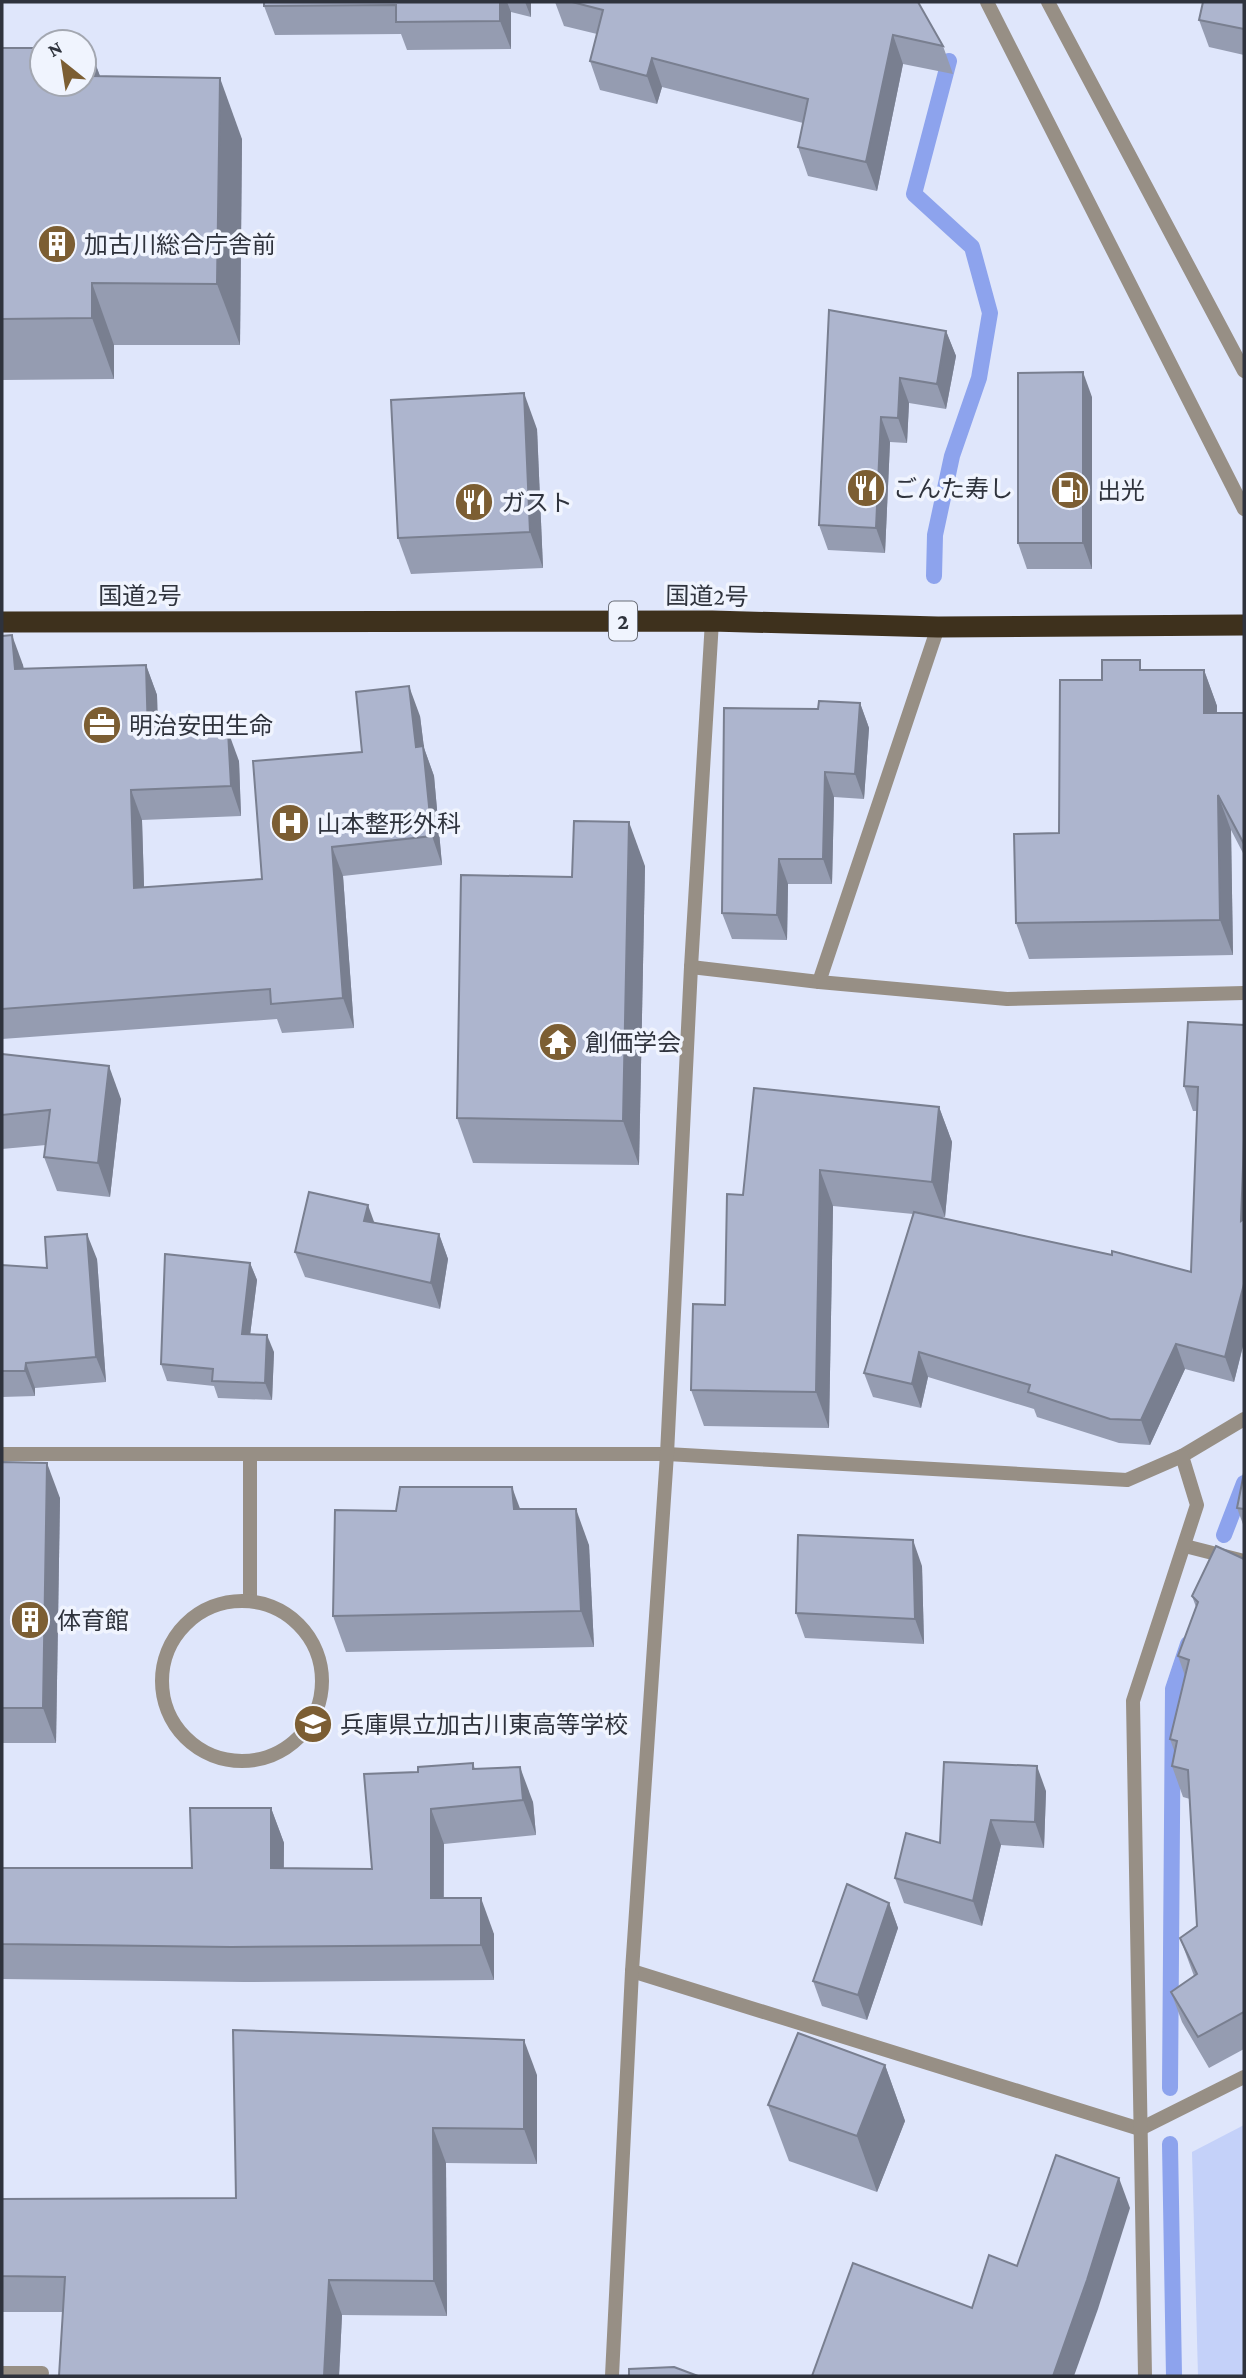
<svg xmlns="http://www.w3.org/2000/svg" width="1246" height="2378" font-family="'Crimson Pro','Noto Sans JP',serif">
<rect width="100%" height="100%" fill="#dfe6fb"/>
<!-- green -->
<path fill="#c4d1f9" d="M 1244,2125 L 1244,2376 L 1198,2376 L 1192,2152 Z"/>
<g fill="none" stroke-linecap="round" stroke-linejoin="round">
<!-- stream -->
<g stroke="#8da3ed" stroke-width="16">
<path d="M 934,576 L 935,535 L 952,456 L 979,378 L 990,313 L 972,247 L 914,194 L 949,61"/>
<path d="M 1224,1535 L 1244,1483"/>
<path d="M 1170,2088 L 1173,1689 L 1188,1644"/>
<path d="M 1170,2144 L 1174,2376"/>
</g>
<!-- lane -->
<g stroke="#978f85" stroke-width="14">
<path d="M 250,1600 L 250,1455"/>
<circle cx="242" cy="1681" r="80"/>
<path d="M 2,2373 L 42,2373"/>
</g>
<!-- street -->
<g stroke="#978f85" stroke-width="14">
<path d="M 987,2 L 1244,509"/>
<path d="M 1048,2 L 1244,371"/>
<path d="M 691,967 L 819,982 L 1007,999 L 1244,993"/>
<path d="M 819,982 L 938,627"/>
<path d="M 2,1454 L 667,1454 L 1127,1480 L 1182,1456 L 1244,1419"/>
<path d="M 1185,1546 L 1244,1561"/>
<path d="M 632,1971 L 1140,2129 L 1244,2077"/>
<path d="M 612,2376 L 632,1971 L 667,1454 L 691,967 L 712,621"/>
<path d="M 1145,2376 L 1133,1701 L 1197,1505 L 1182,1456"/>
</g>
<!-- highway -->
<path stroke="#3e311d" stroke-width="21" d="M 2,622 L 712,621 L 938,627 L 1244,625"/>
</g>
<!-- wall -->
<g fill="#959cb1">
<path d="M 264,2 L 531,2 L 531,17 L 511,12 L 511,49 L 407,50 L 401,34 L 275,35 L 264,6 Z"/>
<path d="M 555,2 L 918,2 L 943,46 L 953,74 L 903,64 L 877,191 L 808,176 L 798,147 L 803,123 L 662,87 L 657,104 L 600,90 L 590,61 L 597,34 L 564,26 Z"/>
<path d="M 1244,2 L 1244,55 L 1209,47 L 1199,20 Z"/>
<path d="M 89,47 L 100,76 L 242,139 L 240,345 L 114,345 L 114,379 L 2,380 L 2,48 Z"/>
<path d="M 829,310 L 946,331 L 956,356 L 946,409 L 909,403 L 907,443 L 890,442 L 885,553 L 828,550 L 819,525 Z"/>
<path d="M 1092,397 L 1092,569 L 1027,569 L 1018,543 Z"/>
<path d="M 537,429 L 543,568 L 411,574 L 398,538 Z"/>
<path d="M 2,636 L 23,665 L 24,669 L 146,665 L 157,695 L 158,735 L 239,761 L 241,816 L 142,820 L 144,887 L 262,879 L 362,752 L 420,716 L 424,748 L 434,776 L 442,865 L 343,876 L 354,1028 L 282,1033 L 277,1019 L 2,1039 Z"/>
<path d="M 1144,670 L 1204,670 L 1217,706 L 1217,713 L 1244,713 L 1244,855 L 1231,830 L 1233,955 L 1029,959 L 1016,923 L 1059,833 L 1102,680 Z"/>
<path d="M 860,703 L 869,728 L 864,799 L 834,797 L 832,884 L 788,884 L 787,940 L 732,939 L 722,913 L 818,709 Z"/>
<path d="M 645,866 L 639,1165 L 473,1163 L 457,1118 L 572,877 Z"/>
<path d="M 1244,1025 L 1244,1342 L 1234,1382 L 1185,1369 L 1150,1445 L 1119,1443 L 1037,1417 L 1034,1409 L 928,1377 L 921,1408 L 873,1397 L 864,1373 L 913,1214 L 833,1206 L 829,1428 L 704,1426 L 691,1390 L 725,1305 L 743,1195 L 939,1107 L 952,1142 L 945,1217 L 938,1217 L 1191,1272 L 1197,1111 L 1193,1111 L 1184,1086 Z"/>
<path d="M 2,1054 L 121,1099 L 110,1197 L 57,1191 L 44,1157 L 46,1145 L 2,1149 Z"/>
<path d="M 375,1223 L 439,1234 L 448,1259 L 440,1309 L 305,1277 L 295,1252 Z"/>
<path d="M 97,1259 L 106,1382 L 35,1388 L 35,1396 L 2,1397 L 2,1265 L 47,1268 Z"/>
<path d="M 250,1263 L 257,1280 L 250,1335 L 274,1352 L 272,1400 L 218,1398 L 214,1386 L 167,1381 L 161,1364 Z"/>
<path d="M 2,1462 L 60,1498 L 56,1743 L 2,1743 Z"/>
<path d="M 1244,1473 L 1244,1527 L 1237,1508 Z"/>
<path d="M 520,1509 L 589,1545 L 594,1647 L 346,1652 L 333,1616 L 396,1511 Z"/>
<path d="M 1244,1559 L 1244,2049 L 1209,2068 L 1182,2022 L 1171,1992 L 1194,1976 L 1180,1938 L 1197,1926 L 1190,1799 L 1183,1797 L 1172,1766 L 1175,1753 L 1170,1739 L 1185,1676 L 1178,1656 L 1196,1607 L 1192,1596 Z"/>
<path d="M 922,1566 L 924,1644 L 805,1638 L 796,1613 Z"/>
<path d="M 473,1763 L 475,1769 L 533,1802 L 536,1835 L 444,1844 L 444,1898 L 494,1934 L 494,1980 L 244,1982 L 2,1979 L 2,1868 L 192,1868 L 271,1808 L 284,1843 L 284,1868 L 372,1869 L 418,1772 Z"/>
<path d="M 1046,1791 L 1044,1848 L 1001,1845 L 982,1926 L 904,1903 L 895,1878 L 940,1843 Z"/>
<path d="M 889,1903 L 898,1928 L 867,2020 L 822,2006 L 813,1981 Z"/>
<path d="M 885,2065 L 905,2121 L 877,2192 L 789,2161 L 768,2105 Z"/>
<path d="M 537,2075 L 537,2164 L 446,2163 L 447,2316 L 342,2315 L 339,2376 L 59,2376 L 63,2312 L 2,2312 L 2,2199 L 236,2198 Z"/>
</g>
<!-- shaded-wall -->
<g fill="#797f90">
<path d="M 500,2 L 507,2 L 511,12 L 511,49 L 500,21 Z"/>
<path d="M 525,2 L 531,2 L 531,17 Z"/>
<path d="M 893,35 L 903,64 L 877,191 L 866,162 Z"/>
<path d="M 89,47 L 112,108 L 90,76 Z"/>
<path d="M 652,58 L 662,87 L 657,104 L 647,76 Z"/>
<path d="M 220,78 L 242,139 L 240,345 L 217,284 Z"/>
<path d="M 92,283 L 114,345 L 114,379 L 92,318 Z"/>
<path d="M 946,331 L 956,356 L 946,409 L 937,384 Z"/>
<path d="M 1083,372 L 1092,397 L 1092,569 L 1083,543 Z"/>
<path d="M 900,378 L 909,403 L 907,443 L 898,418 Z"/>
<path d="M 524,393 L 537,429 L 543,568 L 530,532 Z"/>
<path d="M 881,417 L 890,442 L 885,553 L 876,528 Z"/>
<path d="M 12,635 L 23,665 L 26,699 L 15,669 Z"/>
<path d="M 146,665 L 157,695 L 159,765 L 148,735 Z"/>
<path d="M 1204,670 L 1217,706 L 1216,749 L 1204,713 Z"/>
<path d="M 409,686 L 420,716 L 424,748 L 434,776 L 442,865 L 432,836 L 416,747 Z"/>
<path d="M 860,703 L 869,728 L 864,799 L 855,774 Z"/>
<path d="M 228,731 L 239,761 L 241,816 L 231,786 Z"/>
<path d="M 825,772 L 834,797 L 832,884 L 823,859 Z"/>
<path d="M 131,790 L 142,820 L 145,918 L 134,888 Z"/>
<path d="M 1218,795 L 1231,830 L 1233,955 L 1220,920 Z"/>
<path d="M 629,822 L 645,866 L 639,1165 L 623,1121 Z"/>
<path d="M 332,847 L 343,876 L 354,1028 L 343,998 Z"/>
<path d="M 779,859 L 788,884 L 787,940 L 777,915 Z"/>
<path d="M 109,1066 L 121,1099 L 110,1197 L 98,1163 Z"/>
<path d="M 939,1107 L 952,1142 L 945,1217 L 932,1182 Z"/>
<path d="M 1244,1140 L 1244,1229 L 1241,1221 Z"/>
<path d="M 820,1170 L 833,1206 L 829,1428 L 816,1392 Z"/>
<path d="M 368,1205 L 377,1230 L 364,1221 Z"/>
<path d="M 87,1234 L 97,1259 L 106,1382 L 96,1357 Z"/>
<path d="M 439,1234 L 448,1259 L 440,1309 L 431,1283 Z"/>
<path d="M 250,1263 L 257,1280 L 248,1351 L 242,1334 Z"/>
<path d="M 1244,1284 L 1244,1342 L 1234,1382 L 1225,1357 Z"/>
<path d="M 267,1335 L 274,1352 L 272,1400 L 265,1383 Z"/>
<path d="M 1176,1344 L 1185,1369 L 1150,1445 L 1141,1420 Z"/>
<path d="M 919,1352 L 928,1377 L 921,1408 L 912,1384 Z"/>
<path d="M 26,1363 L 35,1388 L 35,1396 L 25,1371 Z"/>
<path d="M 47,1463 L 60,1498 L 56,1743 L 43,1708 Z"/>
<path d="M 512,1487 L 525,1522 L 514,1509 Z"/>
<path d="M 576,1509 L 589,1545 L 594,1647 L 581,1611 Z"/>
<path d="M 913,1540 L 922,1566 L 924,1644 L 915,1619 Z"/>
<path d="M 1037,1766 L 1046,1791 L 1044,1848 L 1035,1822 Z"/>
<path d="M 520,1767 L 533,1802 L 536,1835 L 523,1800 Z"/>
<path d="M 271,1808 L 284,1843 L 283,1903 L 271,1868 Z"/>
<path d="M 431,1809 L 444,1844 L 443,1933 L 431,1898 Z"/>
<path d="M 991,1820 L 1001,1845 L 982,1926 L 973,1901 Z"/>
<path d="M 481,1898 L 494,1934 L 494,1980 L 481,1945 Z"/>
<path d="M 889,1903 L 898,1928 L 867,2020 L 858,1995 Z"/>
<path d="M 524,2040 L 537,2075 L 537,2164 L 524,2129 Z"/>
<path d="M 885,2065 L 905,2121 L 877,2192 L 857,2136 Z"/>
<path d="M 433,2128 L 446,2163 L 447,2316 L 434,2281 Z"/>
<path d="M 1119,2178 L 1130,2208 L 1098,2309 L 1074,2376 L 1053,2376 Z"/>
<path d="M 329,2280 L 342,2315 L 339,2376 L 324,2376 Z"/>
</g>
<!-- building -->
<g fill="#adb5ce" stroke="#797f90" stroke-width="2">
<path d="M 264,2 L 500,2 L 500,21 L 396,22 L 396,5 L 264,6 Z"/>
<path d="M 572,2 L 918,2 L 943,46 L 893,35 L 866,162 L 798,147 L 808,99 L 652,58 L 647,76 L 590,61 L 603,10 Z"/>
<path d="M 1203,2 L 1244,2 L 1244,29 L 1199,20 Z"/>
<path d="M 84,47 L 89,47 L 90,76 L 220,78 L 217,284 L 92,283 L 92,318 L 2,319 L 2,48 L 42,48 L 42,84 L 84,84 Z"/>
<path d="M 829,310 L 946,331 L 937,384 L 900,378 L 898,418 L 881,417 L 876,528 L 819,525 Z"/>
<path d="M 1083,372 L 1083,543 L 1018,543 L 1018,373 Z"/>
<path d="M 524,393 L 530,532 L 398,538 L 391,400 Z"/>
<path d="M 12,635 L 15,669 L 146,665 L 148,735 L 228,731 L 231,786 L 131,790 L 134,888 L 262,879 L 253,761 L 362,752 L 356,692 L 409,686 L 416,747 L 423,746 L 432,836 L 332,847 L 343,998 L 271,1004 L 270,989 L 2,1009 L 2,636 Z"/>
<path d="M 1102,660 L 1140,660 L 1140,670 L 1204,670 L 1204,713 L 1244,713 L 1244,844 L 1218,795 L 1220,920 L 1016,923 L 1014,834 L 1059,833 L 1060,680 L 1102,680 Z"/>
<path d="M 819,701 L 860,703 L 855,774 L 825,772 L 823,859 L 779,859 L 777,915 L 722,913 L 724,708 L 818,709 Z"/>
<path d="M 574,821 L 629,822 L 623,1121 L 457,1118 L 461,875 L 572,877 Z"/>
<path d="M 1188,1022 L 1244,1025 L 1244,1140 L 1241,1221 L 1244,1219 L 1244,1284 L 1225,1357 L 1176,1344 L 1141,1420 L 1110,1419 L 1028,1392 L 1030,1385 L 919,1352 L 912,1384 L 864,1373 L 914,1212 L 1112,1255 L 1112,1251 L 1191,1272 L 1198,1087 L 1184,1086 Z"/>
<path d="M 2,1054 L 109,1066 L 98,1163 L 44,1157 L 50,1110 L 2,1115 Z"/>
<path d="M 754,1088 L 939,1107 L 932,1182 L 820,1170 L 816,1392 L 691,1390 L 693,1304 L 725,1305 L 727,1194 L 743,1195 Z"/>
<path d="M 309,1192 L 368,1205 L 364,1221 L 439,1234 L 431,1283 L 295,1252 Z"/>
<path d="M 87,1234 L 96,1357 L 26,1363 L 25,1371 L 2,1371 L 2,1265 L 47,1268 L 45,1237 Z"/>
<path d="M 165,1254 L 250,1263 L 242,1334 L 267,1335 L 265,1383 L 212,1381 L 213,1369 L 161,1364 Z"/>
<path d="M 2,1462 L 47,1463 L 43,1708 L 2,1708 Z"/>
<path d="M 1244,1473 L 1244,1509 L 1237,1508 Z"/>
<path d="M 400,1487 L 512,1487 L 514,1509 L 576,1509 L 581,1611 L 333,1616 L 335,1510 L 396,1511 Z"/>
<path d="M 798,1535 L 913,1540 L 915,1619 L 796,1613 Z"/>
<path d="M 1216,1546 L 1244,1559 L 1244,2012 L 1198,2037 L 1171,1992 L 1197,1974 L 1180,1938 L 1197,1926 L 1188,1770 L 1172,1766 L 1177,1741 L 1170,1739 L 1189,1660 L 1178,1656 L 1198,1602 L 1192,1596 Z"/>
<path d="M 944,1762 L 1037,1766 L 1035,1822 L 991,1820 L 973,1901 L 895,1878 L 906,1833 L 940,1843 Z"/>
<path d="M 473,1763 L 473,1769 L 520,1767 L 523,1800 L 431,1809 L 431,1898 L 481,1898 L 481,1945 L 231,1947 L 2,1944 L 2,1868 L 192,1868 L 190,1808 L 271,1808 L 271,1868 L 372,1869 L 364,1774 L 418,1772 L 418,1767 Z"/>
<path d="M 847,1884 L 889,1903 L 858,1995 L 813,1981 Z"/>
<path d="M 233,2030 L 524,2040 L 524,2129 L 433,2128 L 434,2281 L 329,2280 L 324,2376 L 59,2376 L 65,2277 L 2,2276 L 2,2199 L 236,2198 Z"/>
<path d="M 798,2033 L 885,2065 L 857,2136 L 768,2105 Z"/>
<path d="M 1056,2155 L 1119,2178 L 1087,2280 L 1053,2376 L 812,2376 L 853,2263 L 972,2308 L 989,2255 L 1017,2266 Z"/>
<path d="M 674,2367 L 698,2376 L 629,2376 L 629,2369 Z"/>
</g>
<!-- icons -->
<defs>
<g id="building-disc" transform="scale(2.0125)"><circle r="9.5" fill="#7c5e33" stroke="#f0f4fe"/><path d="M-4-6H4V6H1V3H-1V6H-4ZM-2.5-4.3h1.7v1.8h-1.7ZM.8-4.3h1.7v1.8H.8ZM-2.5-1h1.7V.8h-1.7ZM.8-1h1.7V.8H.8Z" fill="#fff"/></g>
<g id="restaurant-disc" transform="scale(2.0125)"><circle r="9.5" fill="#7c5e33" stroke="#f0f4fe"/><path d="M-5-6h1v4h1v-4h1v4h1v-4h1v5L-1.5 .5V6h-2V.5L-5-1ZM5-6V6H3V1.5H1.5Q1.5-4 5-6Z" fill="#fff"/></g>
<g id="fuel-disc" transform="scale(2.0125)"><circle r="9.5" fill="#7c5e33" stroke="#f0f4fe"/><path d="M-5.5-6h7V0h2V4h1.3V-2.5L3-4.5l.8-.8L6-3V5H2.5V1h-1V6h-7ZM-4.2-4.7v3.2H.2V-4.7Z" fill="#fff"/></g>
<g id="office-disc" transform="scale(2.0125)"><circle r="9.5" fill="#7c5e33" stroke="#f0f4fe"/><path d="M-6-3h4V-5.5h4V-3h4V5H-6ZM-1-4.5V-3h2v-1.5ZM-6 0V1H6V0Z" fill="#fff"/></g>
<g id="hospital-disc" transform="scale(2.0125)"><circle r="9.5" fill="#7c5e33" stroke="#f0f4fe"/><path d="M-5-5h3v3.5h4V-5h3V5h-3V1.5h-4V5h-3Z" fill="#fff"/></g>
<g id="temple-disc" transform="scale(2.0125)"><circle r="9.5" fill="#7c5e33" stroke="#f0f4fe"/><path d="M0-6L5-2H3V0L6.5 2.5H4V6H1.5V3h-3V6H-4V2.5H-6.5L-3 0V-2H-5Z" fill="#fff"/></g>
<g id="school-disc" transform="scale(2.0125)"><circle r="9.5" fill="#7c5e33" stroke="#f0f4fe"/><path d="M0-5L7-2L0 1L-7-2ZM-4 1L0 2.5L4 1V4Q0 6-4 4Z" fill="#fff"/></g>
</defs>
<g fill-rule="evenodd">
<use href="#building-disc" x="57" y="244"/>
<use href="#restaurant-disc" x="866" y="488"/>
<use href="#fuel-disc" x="1070" y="490"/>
<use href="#restaurant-disc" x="474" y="502"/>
<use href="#office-disc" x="102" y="725"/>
<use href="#hospital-disc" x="290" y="823"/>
<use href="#temple-disc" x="558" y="1042"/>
<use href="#building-disc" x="30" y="1620"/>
<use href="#school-disc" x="313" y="1724"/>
</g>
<g text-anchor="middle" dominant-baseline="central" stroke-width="7" stroke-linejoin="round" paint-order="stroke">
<!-- shield labels -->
<rect fill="#f0f4fe" stroke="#696d77" stroke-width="2" x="609" y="601.5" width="28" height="39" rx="5"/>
<g font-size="23" font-weight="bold" fill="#2f333d">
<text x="623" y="621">2</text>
</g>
<!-- poi labels -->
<g font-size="24" fill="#2f333d" stroke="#f0f4fe" text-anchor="start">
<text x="84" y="244">加古川総合庁舎前</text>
<text x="893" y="488">ごんた寿し</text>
<text x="1097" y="490">出光</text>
<text x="501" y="502">ガスト</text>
<text x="129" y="725">明治安田生命</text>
<text x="317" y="823">山本整形外科</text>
<text x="585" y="1042">創価学会</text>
<text x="57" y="1620">体育館</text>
<text x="340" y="1724">兵庫県立加古川東高等学校</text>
</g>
<!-- street labels -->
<g font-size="24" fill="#2f333d" stroke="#f0f4fe">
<text x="140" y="595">国道2号</text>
<text transform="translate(707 596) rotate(1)">国道2号</text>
</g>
</g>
<!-- border -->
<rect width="1246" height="2378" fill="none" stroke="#2f333d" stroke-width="7"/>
<!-- north arrow -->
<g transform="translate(63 63) rotate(330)"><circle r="33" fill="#f0f4fe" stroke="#a3a7b1" stroke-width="2"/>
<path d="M0-5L12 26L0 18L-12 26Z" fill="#7c5e33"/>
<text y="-10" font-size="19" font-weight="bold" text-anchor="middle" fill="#2f333d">N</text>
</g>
</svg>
